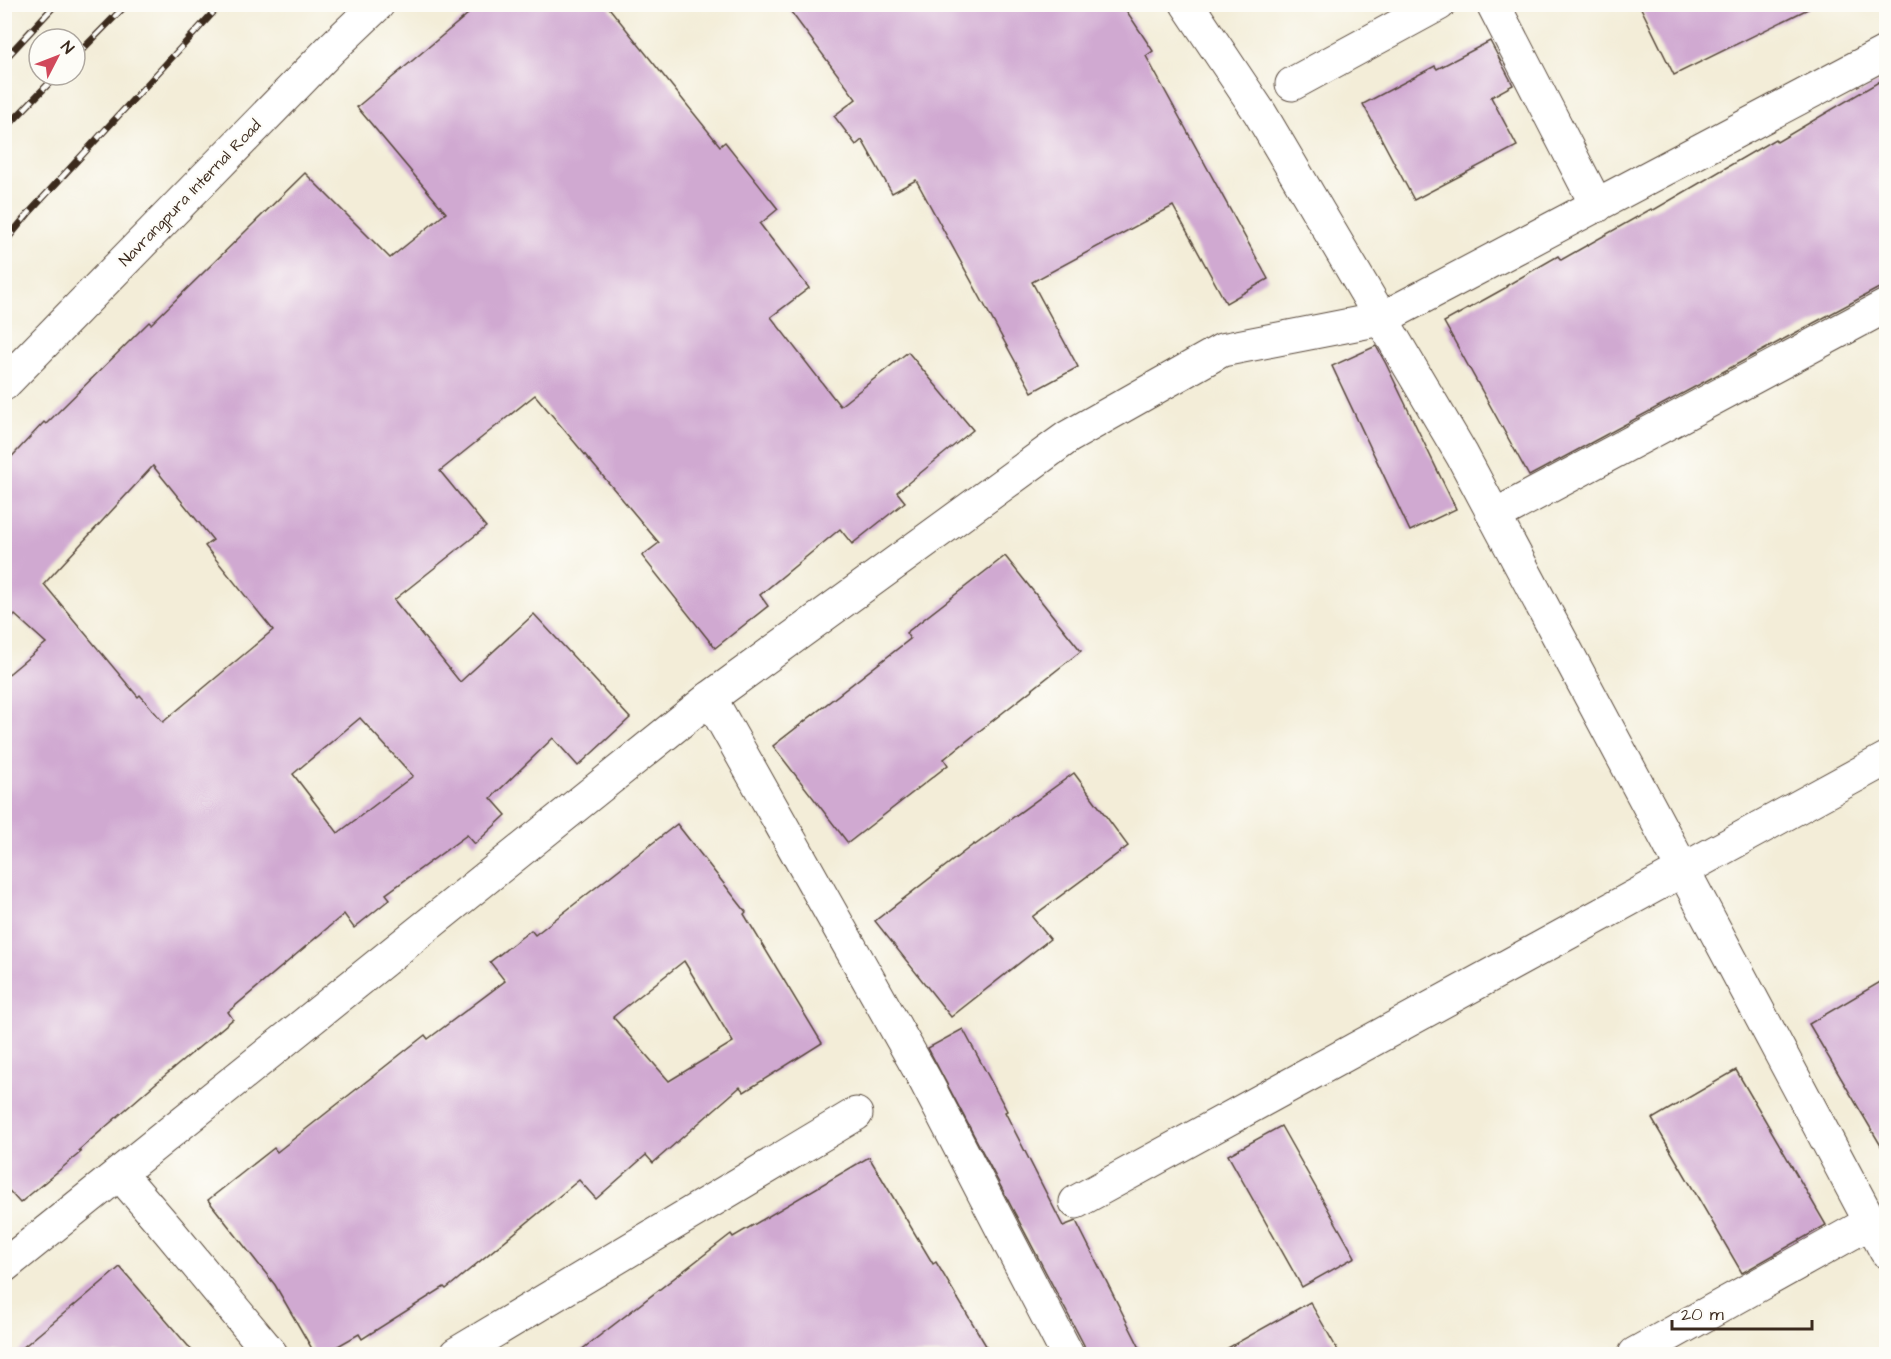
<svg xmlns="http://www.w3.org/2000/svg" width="1891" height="1359" font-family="'Architects Daughter',sans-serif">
<rect width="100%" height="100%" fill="#fdfcf7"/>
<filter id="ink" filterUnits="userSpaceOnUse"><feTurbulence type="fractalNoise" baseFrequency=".0167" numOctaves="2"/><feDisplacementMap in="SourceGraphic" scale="12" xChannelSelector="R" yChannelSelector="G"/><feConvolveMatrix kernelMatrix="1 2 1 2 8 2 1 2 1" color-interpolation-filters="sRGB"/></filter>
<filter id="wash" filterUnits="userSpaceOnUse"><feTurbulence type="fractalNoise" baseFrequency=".008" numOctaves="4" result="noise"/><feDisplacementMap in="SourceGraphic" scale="24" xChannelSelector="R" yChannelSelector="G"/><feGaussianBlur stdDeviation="1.35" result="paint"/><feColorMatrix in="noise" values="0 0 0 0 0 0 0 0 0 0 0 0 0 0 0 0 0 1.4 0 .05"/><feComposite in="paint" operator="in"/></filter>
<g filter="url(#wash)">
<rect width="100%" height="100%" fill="#f3edd8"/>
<g id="blocks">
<!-- building -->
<g fill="#d0a9d1" fill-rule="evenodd">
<path d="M 480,4 L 606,4 L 720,146 L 725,142 L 778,209 L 760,224 L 809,288 L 771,317 L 840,406 L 908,352 L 973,430 L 897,492 L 905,502 L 852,544 L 840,529 L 760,595 L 768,606 L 715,648 L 642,556 L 659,543 L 535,395 L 440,471 L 486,527 L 394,600 L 460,682 L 534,614 L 630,718 L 578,766 L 553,738 L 491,798 L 506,815 L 475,844 L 467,835 L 386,894 L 390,899 L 354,928 L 344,914 L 228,1012 L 233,1019 L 156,1083 L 79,1150 L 81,1152 L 20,1203 L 4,1185 L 4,678 L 46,643 L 15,615 L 4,627 L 4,465 L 44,422 L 46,424 L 149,322 L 151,324 L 305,173 L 390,258 L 446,213 L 357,107 ZM 153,466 L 213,540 L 205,546 L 273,630 L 163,722 L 140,695 L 138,697 L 44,584 ZM 360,718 L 413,776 L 338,833 L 293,774 Z"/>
<path d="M 785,4 L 1122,4 L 1153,51 L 1146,56 L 1268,279 L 1226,303 L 1173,206 L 1032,282 L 1078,367 L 1032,392 L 916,180 L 892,193 L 862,140 L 856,145 L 834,116 L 856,99 Z"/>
<path d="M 1639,4 L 1818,4 L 1674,75 Z"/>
<path d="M 1490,41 L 1513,85 L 1491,97 L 1517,146 L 1414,200 L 1363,104 L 1435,66 L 1437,69 Z"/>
<path d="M 1887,77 L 1887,287 L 1877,289 L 1529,476 L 1444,322 L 1507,287 L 1506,286 L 1558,256 L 1561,260 L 1651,209 L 1652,211 L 1775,139 L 1777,142 Z"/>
<path d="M 1376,346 L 1386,364 L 1456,509 L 1410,531 L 1332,366 Z"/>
<path d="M 1005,556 L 1081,651 L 944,759 L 948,765 L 848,843 L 773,746 L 910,639 L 906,633 Z"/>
<path d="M 1074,773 L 1128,846 L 1032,917 L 1050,939 L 951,1017 L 875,921 L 974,844 L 975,845 Z"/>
<path d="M 677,824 L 746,912 L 744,914 L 822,1043 L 744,1092 L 740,1087 L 653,1163 L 646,1155 L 596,1199 L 579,1180 L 446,1289 L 444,1287 L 362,1339 L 359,1334 L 324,1354 L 315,1354 L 275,1285 L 208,1200 L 274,1148 L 277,1152 L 425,1035 L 428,1039 L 505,981 L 490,962 L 531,930 L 535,935 ZM 684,961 L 733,1042 L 669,1081 L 613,1017 Z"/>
<path d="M 1887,978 L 1887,1156 L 1809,1024 Z"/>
<path d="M 963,1029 L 1007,1111 L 1005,1112 L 1063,1226 L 1076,1221 L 1143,1354 L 1086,1354 L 1084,1345 L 928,1048 Z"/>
<path d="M 1736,1070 L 1826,1225 L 1742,1273 L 1652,1119 Z"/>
<path d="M 1281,1126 L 1355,1257 L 1302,1287 L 1228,1155 Z"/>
<path d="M 869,1157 L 933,1264 L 936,1262 L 991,1354 L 576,1354 L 731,1234 L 733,1237 Z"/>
<path d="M 120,1267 L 195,1354 L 15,1354 L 74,1305 L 74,1306 Z"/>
<path d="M 1310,1302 L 1340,1354 L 1217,1354 Z"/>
</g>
</g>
</g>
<g filter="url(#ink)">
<use href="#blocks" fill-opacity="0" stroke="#57473a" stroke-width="1.5"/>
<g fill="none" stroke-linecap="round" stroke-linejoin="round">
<!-- minor casing -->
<g stroke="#57473a" stroke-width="35">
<g id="minor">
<path d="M 1493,4 L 1597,206"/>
<path d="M 1292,84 L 1439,4"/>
<path d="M 1494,516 L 1886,306"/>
<path d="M 710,698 L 925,1080 L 1067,1354"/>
<path d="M 120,1174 L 169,1231 L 271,1354"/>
<path d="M 1076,1202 L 1886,759"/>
<path d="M 4,1266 L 710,698 L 1068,437 L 1222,350 L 1381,319 L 1886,52"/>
<path d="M 456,1354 L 856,1114"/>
<path d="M 1635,1354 L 1871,1222"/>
</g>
</g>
<!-- tertiary casing -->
<g stroke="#57473a" stroke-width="35">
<g id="tertiary">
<path d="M 1187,4 L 1260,113 L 1462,455 L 1886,1251"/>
<path d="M 4,384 L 332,48 L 378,4"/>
</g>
</g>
<!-- minor -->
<use href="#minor" stroke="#fff" stroke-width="33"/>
<!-- tertiary -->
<use href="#tertiary" stroke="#fff" stroke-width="33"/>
<!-- rail casing -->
<g stroke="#3b2a1e" stroke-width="7">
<g id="rail">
<path d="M 75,57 L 127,4"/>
<path d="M 4,60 L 56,4"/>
<path d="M 4,130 L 57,75"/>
<path d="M 4,243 L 28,214 L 221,4"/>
</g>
</g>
<!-- rail -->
<use href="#rail" stroke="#fdfcf7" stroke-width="4.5" stroke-dasharray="14" stroke-linecap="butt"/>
</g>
</g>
<g text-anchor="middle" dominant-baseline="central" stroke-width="4.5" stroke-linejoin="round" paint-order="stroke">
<!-- street labels -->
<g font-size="16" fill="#3b2a1e" stroke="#fdfcf7">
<text transform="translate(190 193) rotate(-46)">Navrangpura Internal Road</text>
</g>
</g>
<!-- margin -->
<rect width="1891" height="1359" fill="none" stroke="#fdfcf7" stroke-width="24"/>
<!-- north arrow -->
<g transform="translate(57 57) rotate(48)"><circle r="28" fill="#fdfcf7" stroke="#afa8a0" stroke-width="1.5"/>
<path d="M0-4.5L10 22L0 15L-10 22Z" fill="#d1495b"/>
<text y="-9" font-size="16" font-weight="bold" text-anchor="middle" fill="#3b2a1e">N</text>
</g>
<!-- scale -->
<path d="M1672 1320v9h140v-9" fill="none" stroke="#3b2a1e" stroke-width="3"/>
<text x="1681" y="1320" font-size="18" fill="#3b2a1e" stroke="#fdfcf7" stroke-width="4.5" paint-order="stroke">20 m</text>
</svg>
